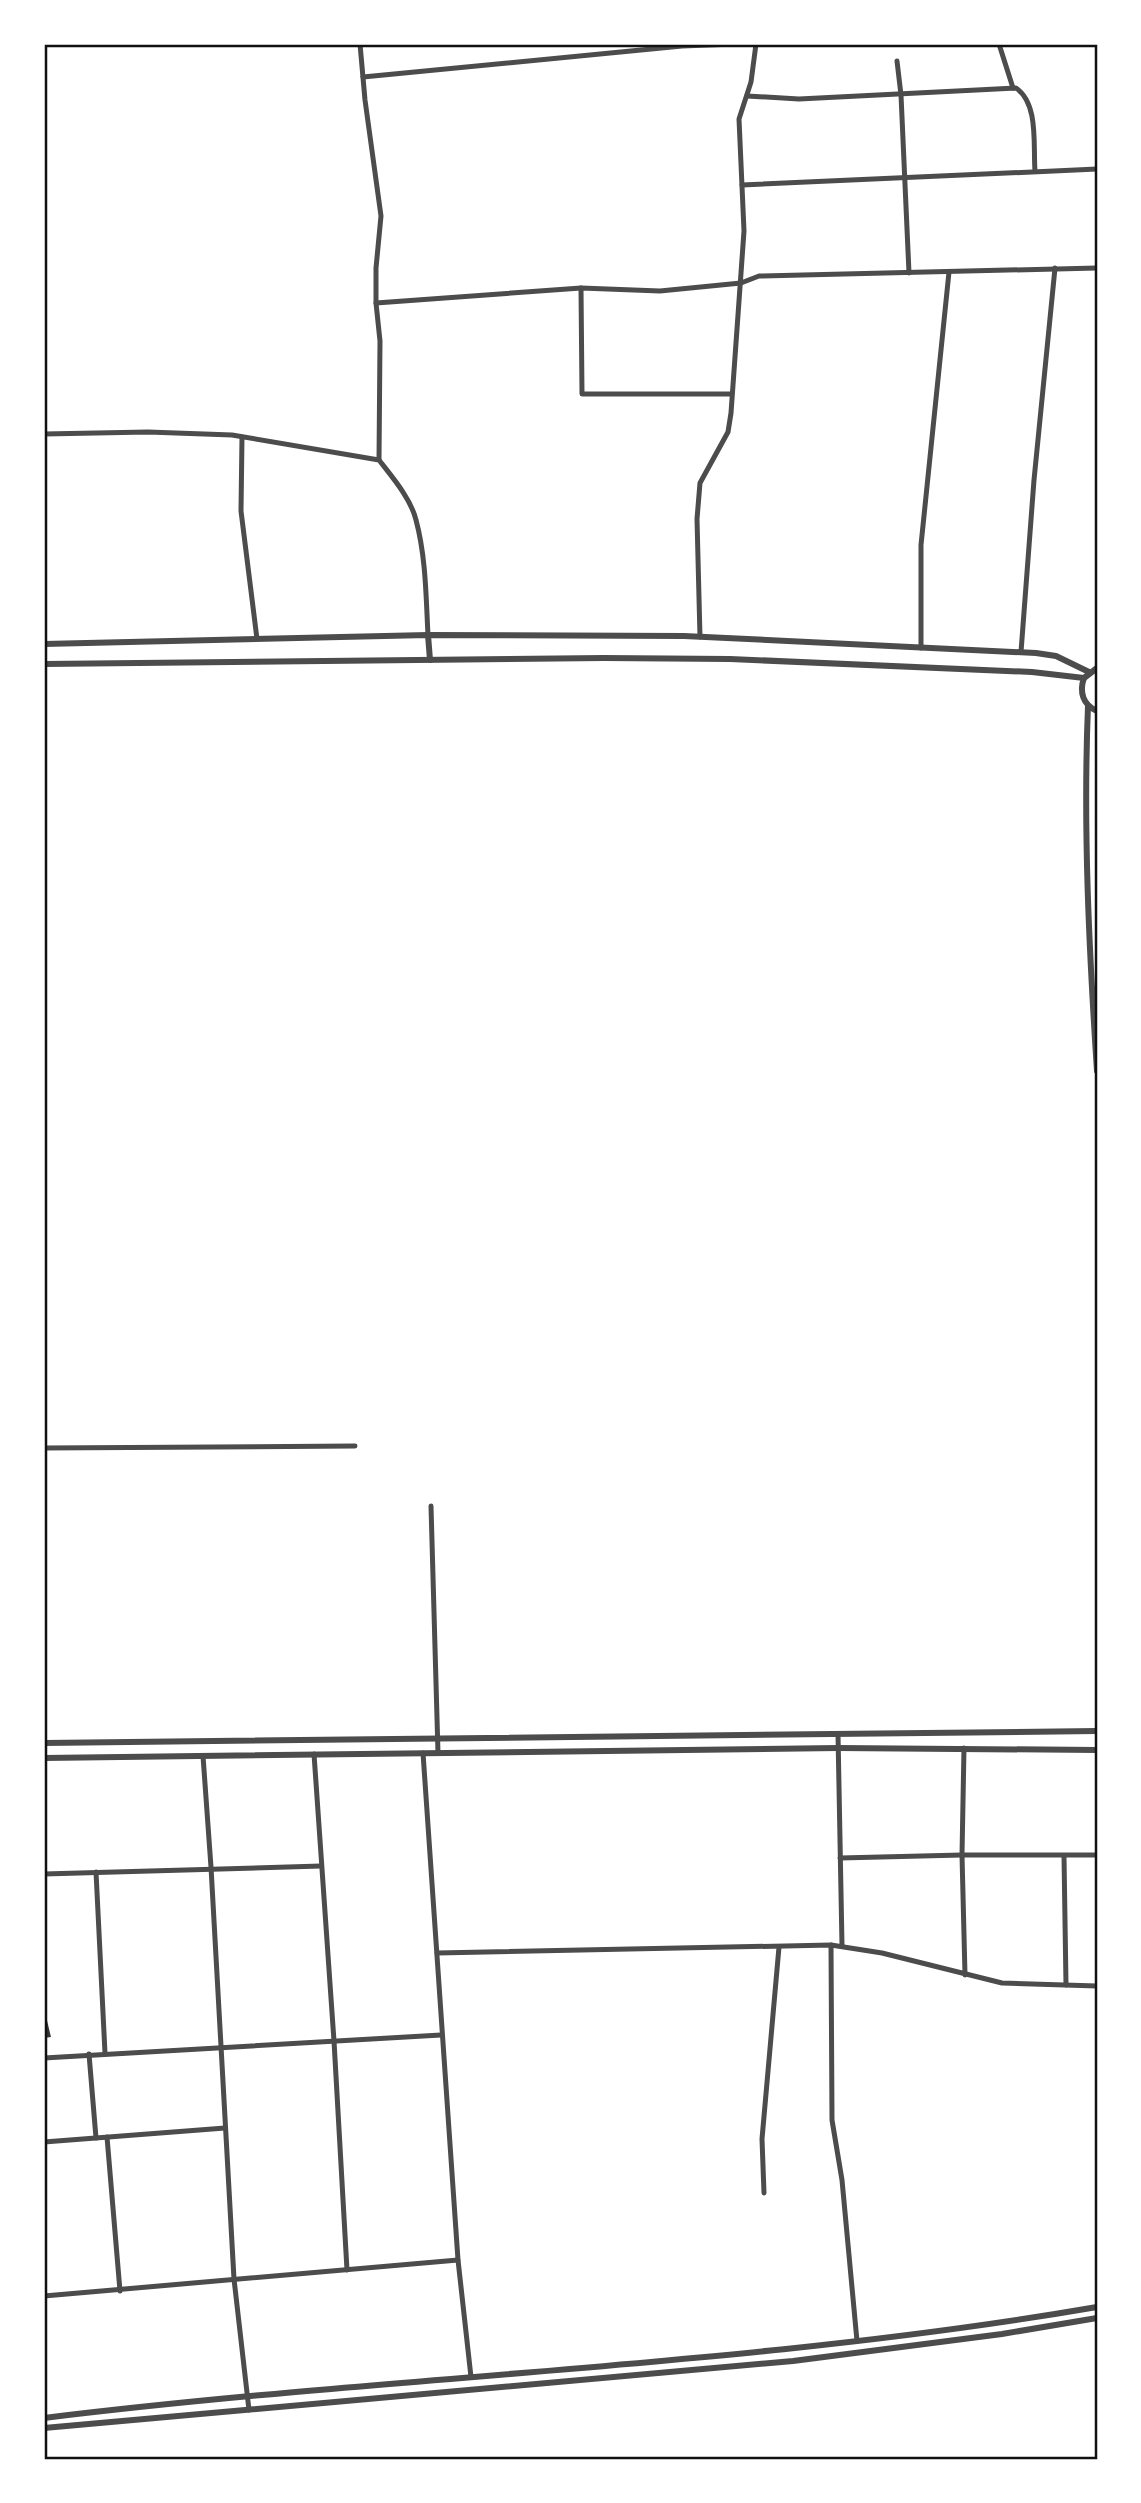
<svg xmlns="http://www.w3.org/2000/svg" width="1141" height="2503" font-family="Merriweather,serif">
<rect width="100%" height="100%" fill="#fff"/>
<!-- building -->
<path fill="#353535" d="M 44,2008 L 51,2037 L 44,2038 Z"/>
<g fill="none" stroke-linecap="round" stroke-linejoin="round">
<!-- minor -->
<g stroke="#4c4c4c" stroke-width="5">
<path d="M 360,44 L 365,100 L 381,216 L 376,268 L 376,303 L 380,341 L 379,460"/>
<path d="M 999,44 L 1013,88"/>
<path d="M 897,61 L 901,95 L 909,273"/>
<path d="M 363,77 L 682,46 L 735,44"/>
<path d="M 747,96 L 799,99 L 1016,88 C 1039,104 1033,145 1035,171"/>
<path d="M 742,185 L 1097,169"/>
<path d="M 581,288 L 582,394 L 731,394"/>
<path d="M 376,303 L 581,288 L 660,291 L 741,283 L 759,276 L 1097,268"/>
<path d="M 44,434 L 148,432 L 232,435 L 379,460 C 393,478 411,499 416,520 C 426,557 426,598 428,635"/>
<path d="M 242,437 L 241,511 L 257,639"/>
<path d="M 700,637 L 697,519 L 700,483 L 728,432 L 731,413 L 744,231 L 739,119 L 751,82 L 756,44"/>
<path d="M 921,648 L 921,545 L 949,272"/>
<path d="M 1021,652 L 1034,480 L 1055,268"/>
<path d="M 44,1448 L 355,1446"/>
<path d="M 431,1506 L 438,1753"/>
<path d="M 838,1734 L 842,1945"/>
<path d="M 964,1748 L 962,1855 L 965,1975"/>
<path d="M 423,1753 L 458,2260 L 471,2377"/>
<path d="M 314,1754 L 334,2041 L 347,2270"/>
<path d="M 203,1756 L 211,1867 L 234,2279 L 249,2410"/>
<path d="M 1064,1856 L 1066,1985"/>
<path d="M 840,1858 L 962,1855 L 1097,1855"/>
<path d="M 96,1872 L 105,2053"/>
<path d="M 44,1874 L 321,1866"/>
<path d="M 831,1945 L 832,2120 L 842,2180 L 857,2341"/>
<path d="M 437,1953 L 831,1945 L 882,1953 L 1002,1983 L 1097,1986"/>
<path d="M 89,2054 L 96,2138"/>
<path d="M 44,2058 L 441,2035"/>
<path d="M 107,2137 L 120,2291"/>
<path d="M 44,2142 L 225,2128"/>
<path d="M 764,2193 L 762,2139 L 779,1947"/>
<path d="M 44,2296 L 458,2260"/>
</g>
<!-- tertiary -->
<g stroke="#4c4c4c" stroke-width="6">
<path d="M 428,635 L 430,660"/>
<path d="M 44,644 L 428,635 L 684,636 L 1036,653 L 1056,656 L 1089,672"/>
<path d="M 44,664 L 604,658 L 730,659 L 1032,672 L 1084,678"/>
<path d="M 1097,668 L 1084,678 C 1079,692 1083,705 1097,711"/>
<path d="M 1088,706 C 1083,827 1089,949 1097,1071"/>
<path d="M 44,1743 L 1097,1731"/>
<path d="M 44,1758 L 838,1748 L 1097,1750"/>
<path d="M 44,2418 C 394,2375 749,2367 1097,2307"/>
<path d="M 44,2428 L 793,2361 L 1002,2334 L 1097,2318"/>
</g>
</g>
<!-- border -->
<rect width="1141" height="2503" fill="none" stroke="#ffffff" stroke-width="91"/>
<rect x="46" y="46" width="1050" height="2412" fill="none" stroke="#111" stroke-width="2.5"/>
</svg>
